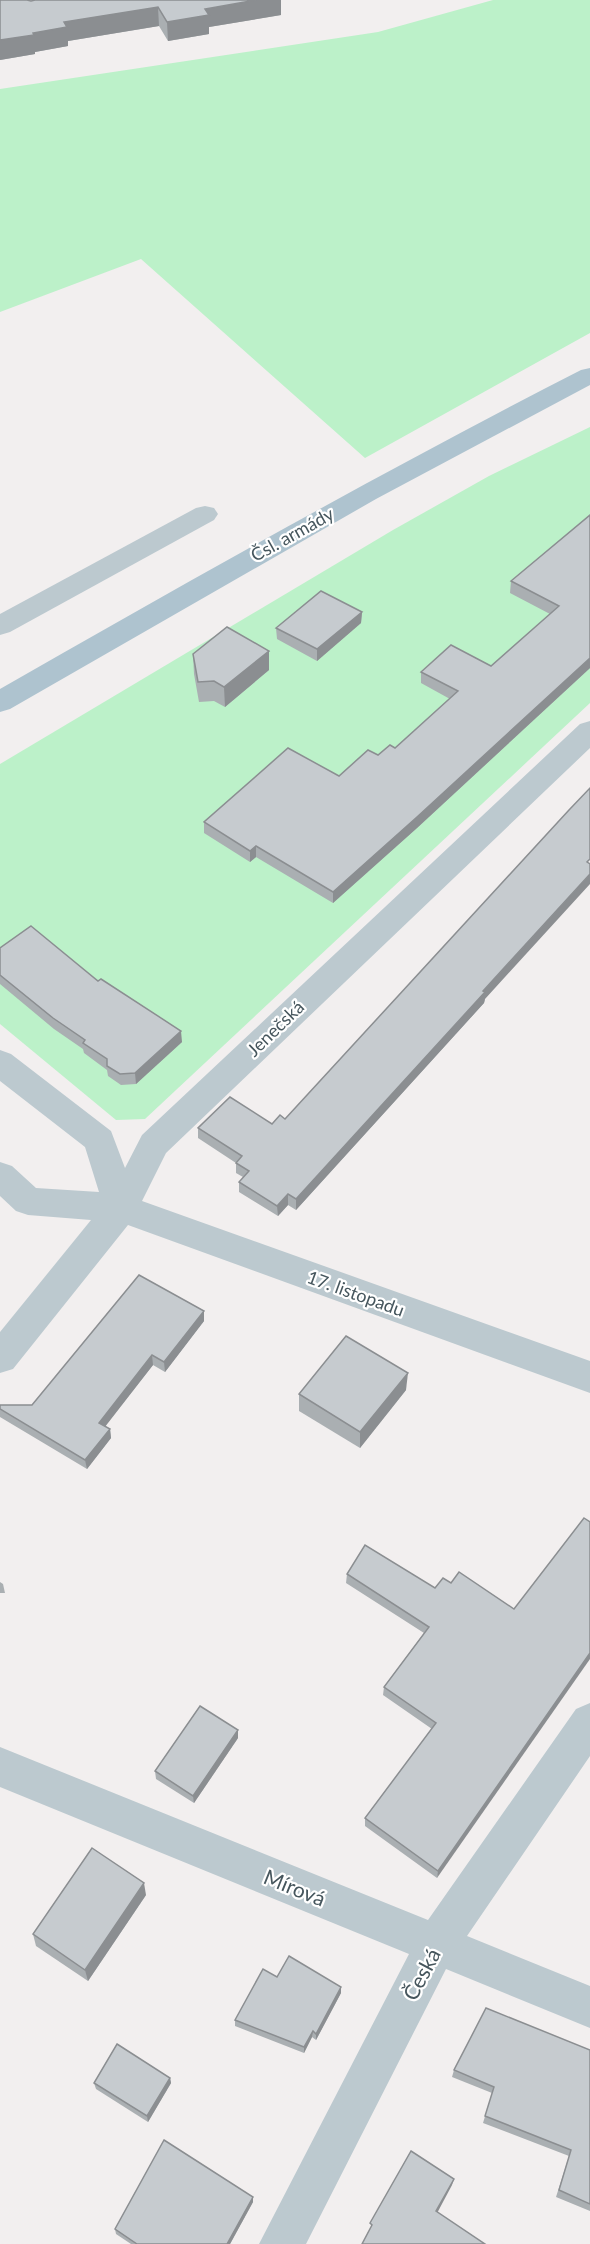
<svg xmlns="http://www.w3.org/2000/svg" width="590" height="2244" font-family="Lato,sans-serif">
<rect width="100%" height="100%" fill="#f2efef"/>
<!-- green -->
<g fill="#bcf1c9">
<path d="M 493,0 L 590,0 L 590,333 L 365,458 L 141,259 L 0,312 L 0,89 L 378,32 Z"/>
<path d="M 590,427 L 590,703 L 145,1119 L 116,1120 L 0,1024 L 0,764 L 393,530 L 489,476 Z"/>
</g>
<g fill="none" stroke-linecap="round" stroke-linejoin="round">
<!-- minor -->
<g fill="#bcc9cf" fill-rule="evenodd">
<path d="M 205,506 L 214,508 L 218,514 L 214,520 L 10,632 L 0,635 L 0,614 L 196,508 Z"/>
<path d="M 590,721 L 590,748 L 166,1153 L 142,1201 L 590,1361 L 590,1393 L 128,1225 L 13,1369 L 0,1373 L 0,1332 L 91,1220 L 28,1215 L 16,1211 L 0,1196 L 0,1162 L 12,1166 L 36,1188 L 99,1192 L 85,1147 L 0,1081 L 0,1050 L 11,1054 L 111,1131 L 125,1168 L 142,1135 L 580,724 Z"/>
<path d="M 590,1703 L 590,1756 L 467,1936 L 590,1986 L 590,2028 L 446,1969 L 306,2244 L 259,2244 L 409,1954 L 0,1787 L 0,1747 L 428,1920 L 576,1709 Z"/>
</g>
<!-- major -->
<path fill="#aec3cf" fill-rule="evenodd" d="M 590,368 L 590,385 L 376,499 L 10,709 L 0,712 L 0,689 C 192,579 384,471 581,370 Z"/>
</g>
<!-- wall -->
<g fill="#aaafb2">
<path d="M 35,0 L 281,15 L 209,27 L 209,34 L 168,41 L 159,26 L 68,41 L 68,46 L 35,52 L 35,54 L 0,60 L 31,1 Z"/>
<path d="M 590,515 L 590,668 L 417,828 L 333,903 L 256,857 L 250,862 L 204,833 L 204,822 L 339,776 L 378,755 L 395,748 L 450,699 L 421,683 L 421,672 L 491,666 L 550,614 L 510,593 L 511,581 Z"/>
<path d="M 362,612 L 361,623 L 317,661 L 277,639 L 276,628 Z"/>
<path d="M 269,651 L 269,670 L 225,707 L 214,701 L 199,702 L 194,674 L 193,654 Z"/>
<path d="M 0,948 L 98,981 L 182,1042 L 136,1084 L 121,1085 L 108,1076 L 107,1070 L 84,1053 L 83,1049 L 54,1029 L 0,984 Z"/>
<path d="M 485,999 L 484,1003 L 296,1210 L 288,1205 L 278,1216 L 239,1192 L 239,1182 L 243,1177 L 236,1173 L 236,1163 L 198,1138 L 198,1128 L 272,1124 L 285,1119 Z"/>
<path d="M 204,1311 L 204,1321 L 165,1372 L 153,1365 L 105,1426 L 110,1429 L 111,1438 L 87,1469 L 0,1417 L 0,1405 L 32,1405 Z"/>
<path d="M 406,1390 L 360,1448 L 299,1411 L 299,1394 Z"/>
<path d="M 347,1574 L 435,1588 L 451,1583 L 514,1609 L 437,1878 L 365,1826 L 365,1818 L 432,1729 L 383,1695 L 384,1687 L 424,1633 L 346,1583 Z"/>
<path d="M 0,1582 L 3,1584 L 5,1593 L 0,1593 Z"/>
<path d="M 238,1738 L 194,1803 L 156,1779 L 155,1771 Z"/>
<path d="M 146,1895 L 88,1981 L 36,1946 L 33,1934 Z"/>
<path d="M 277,1977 L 341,1993 L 316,2040 L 312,2037 L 304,2053 L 235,2026 L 235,2020 Z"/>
<path d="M 590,2050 L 590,2211 L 556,2197 L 569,2156 L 483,2123 L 492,2093 L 452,2077 L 454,2070 Z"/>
<path d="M 170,2078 L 171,2083 L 148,2122 L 96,2089 L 94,2083 Z"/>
<path d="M 253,2197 L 253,2202 L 230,2244 L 131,2244 L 116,2234 L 115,2229 Z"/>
</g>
<!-- shaded-wall -->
<g fill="#8b8e91">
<path d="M 256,0 L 281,0 L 281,15 L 209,27 L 209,34 L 168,41 L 167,22 L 205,9 Z"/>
<path d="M 158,7 L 159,26 L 68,41 L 68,46 L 35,52 L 35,54 L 0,60 L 0,40 L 33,33 L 64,22 Z"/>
<path d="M 362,612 L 361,623 L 317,661 L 317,649 Z"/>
<path d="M 269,651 L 269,670 L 225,707 L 224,687 Z"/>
<path d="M 590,658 L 590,668 L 417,828 L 333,903 L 333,892 Z"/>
<path d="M 256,846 L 256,857 L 250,862 L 250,851 Z"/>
<path d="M 590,874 L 590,884 L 485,999 L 484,1003 L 296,1210 L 296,1199 L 483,991 Z"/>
<path d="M 181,1031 L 182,1042 L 136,1084 L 135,1073 Z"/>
<path d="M 288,1194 L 288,1205 L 278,1216 L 277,1206 Z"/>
<path d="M 204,1311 L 204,1321 L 165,1372 L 164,1362 Z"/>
<path d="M 152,1355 L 153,1365 L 101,1432 L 99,1423 Z"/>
<path d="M 408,1373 L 406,1390 L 360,1448 L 360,1432 Z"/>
<path d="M 110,1429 L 111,1438 L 87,1469 L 85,1460 Z"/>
<path d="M 590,1653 L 590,1659 L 437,1878 L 438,1871 Z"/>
<path d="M 238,1730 L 238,1738 L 194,1803 L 193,1796 Z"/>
<path d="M 144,1883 L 146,1895 L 88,1981 L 85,1970 Z"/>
<path d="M 341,1987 L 341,1993 L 316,2040 L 316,2034 Z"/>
<path d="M 313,2031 L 312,2037 L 304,2053 L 304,2047 Z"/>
<path d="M 170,2078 L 171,2083 L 148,2122 L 147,2116 Z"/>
<path d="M 454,2179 L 452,2185 L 435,2217 L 436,2211 Z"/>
<path d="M 253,2197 L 253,2202 L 230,2244 L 227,2244 Z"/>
</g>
<!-- building -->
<g fill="#c6cbcf" stroke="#8b8e91" stroke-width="1.5">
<path d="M 0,0 L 27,0 L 31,1 L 35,0 L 256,0 L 205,9 L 209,15 L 167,22 L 158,7 L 64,22 L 67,27 L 33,33 L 34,35 L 0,40 Z"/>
<path d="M 590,515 L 590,658 L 417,817 L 333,892 L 256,846 L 250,851 L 204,822 L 288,748 L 339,776 L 368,750 L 378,755 L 390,745 L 395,748 L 458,691 L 421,672 L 451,645 L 491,666 L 559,606 L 511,581 Z"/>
<path d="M 321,591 L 362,612 L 317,649 L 276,628 Z"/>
<path d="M 227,627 L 269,651 L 224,687 L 214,681 L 198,682 L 193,654 Z"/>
<path d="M 590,788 L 590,859 L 587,862 L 590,864 L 590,874 L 483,991 L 485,992 L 296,1199 L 288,1194 L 277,1206 L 239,1182 L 249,1171 L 236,1163 L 242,1156 L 198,1128 L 230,1097 L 272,1124 L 280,1115 L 285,1119 L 569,810 Z"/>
<path d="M 31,926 L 98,981 L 101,979 L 181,1031 L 135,1073 L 120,1074 L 107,1066 L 107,1059 L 83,1043 L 85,1040 L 53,1018 L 0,975 L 0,948 Z"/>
<path d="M 139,1275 L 204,1311 L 164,1362 L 152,1355 L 99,1423 L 110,1429 L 85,1460 L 0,1409 L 0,1405 L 32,1405 Z"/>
<path d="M 346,1336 L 408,1373 L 360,1432 L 299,1394 Z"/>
<path d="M 584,1518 L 590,1522 L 590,1653 L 438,1871 L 365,1818 L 436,1723 L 384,1687 L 429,1627 L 347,1574 L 365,1545 L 435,1588 L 443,1578 L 451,1583 L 459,1572 L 514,1609 Z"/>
<path d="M 200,1706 L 238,1730 L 193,1796 L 155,1771 Z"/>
<path d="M 92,1848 L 144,1883 L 85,1970 L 33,1934 Z"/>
<path d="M 289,1956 L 341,1987 L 316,2034 L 313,2031 L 304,2047 L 235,2020 L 263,1969 L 277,1977 Z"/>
<path d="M 486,2008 L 590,2050 L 590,2204 L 559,2190 L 571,2150 L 485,2116 L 494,2087 L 454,2070 Z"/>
<path d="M 117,2044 L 170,2078 L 147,2116 L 94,2083 Z"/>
<path d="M 164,2140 L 253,2197 L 227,2244 L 137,2244 L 115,2229 Z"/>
<path d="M 411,2151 L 454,2179 L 436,2211 L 485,2244 L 362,2244 L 372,2225 L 370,2223 Z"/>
</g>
<g text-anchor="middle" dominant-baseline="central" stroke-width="4.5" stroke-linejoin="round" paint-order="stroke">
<!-- street labels -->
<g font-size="18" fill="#46565d" stroke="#fff">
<text transform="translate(292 534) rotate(-29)">Čsl. armády</text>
<text transform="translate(275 1028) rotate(-44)">Jenečská</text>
<text transform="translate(356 1293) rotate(20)">17. listopadu</text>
</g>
<!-- near-street labels -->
<g font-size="21" fill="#46565d" stroke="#fff">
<text transform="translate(295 1887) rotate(22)">Mírová</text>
<text transform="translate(421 1974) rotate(-62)">Česká</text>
</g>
</g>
</svg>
